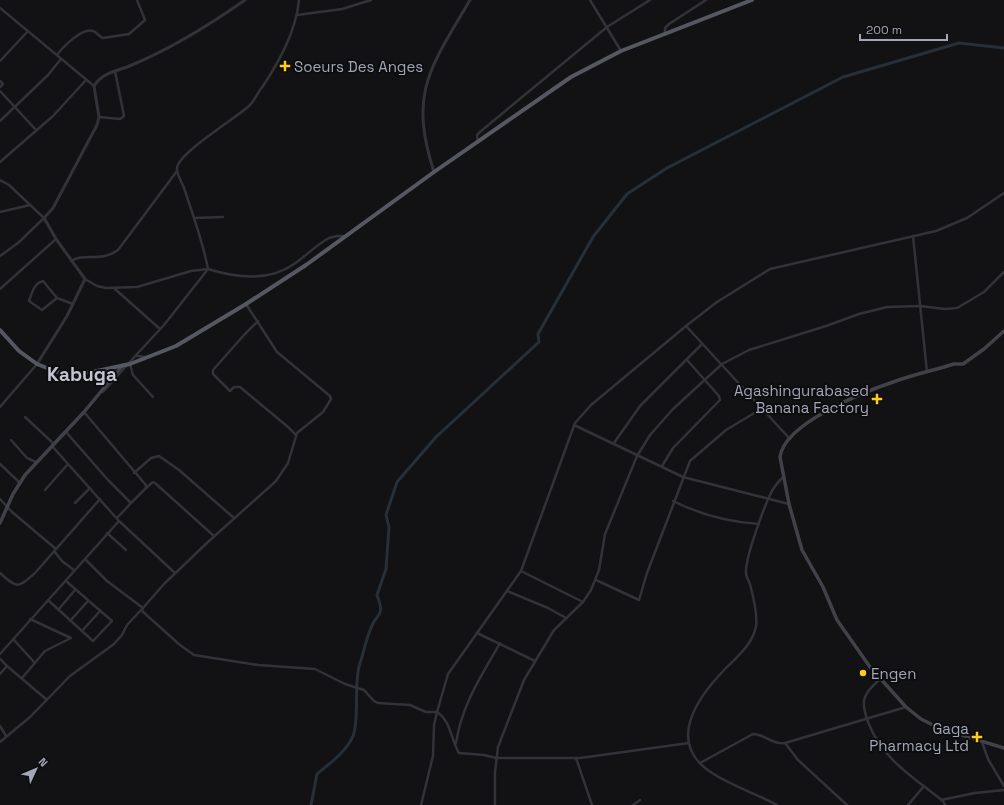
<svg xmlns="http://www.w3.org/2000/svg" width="1004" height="805" font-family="'Space Grotesk',sans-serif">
<rect width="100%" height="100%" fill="#121214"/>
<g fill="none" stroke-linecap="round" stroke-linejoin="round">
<!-- canal -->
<path stroke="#272f38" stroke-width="3" d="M 311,805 L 317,774 C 329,764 347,751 353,736 C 360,717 353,685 360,663 C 364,652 366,639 371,628 C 376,612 386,619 377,595 L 386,569 L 389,527 L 386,515 L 397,482 L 436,437 L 539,342 L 538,334 L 593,237 L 627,194 L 667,168 L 843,77 L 959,43 L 1004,48"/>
<!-- minor -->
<g stroke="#323339" stroke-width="2.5">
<path d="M 590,0 L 621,51"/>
<path d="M 0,8 L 94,86"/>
<path d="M 297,15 L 342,9 L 371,0"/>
<path d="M 665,34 L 665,28 L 669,24 L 706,0"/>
<path d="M 57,55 C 62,48 82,27 93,31 C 97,32 99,37 103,38 L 129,34 L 145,20 L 137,0"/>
<path d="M 0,61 L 28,31"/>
<path d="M 0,81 L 3,84 L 0,87"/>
<path d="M 0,91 L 36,130"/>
<path d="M 99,117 L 120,119 L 124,116 L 115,71"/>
<path d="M 0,121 L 48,75 L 61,59"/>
<path d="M 478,143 L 477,135 L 481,131 L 607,27 L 650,0"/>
<path d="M 0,162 L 53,116 L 86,80"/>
<path d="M 0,180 L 9,185 L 44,218 L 18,243 L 0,256"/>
<path d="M 0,212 L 30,205"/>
<path d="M 194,218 L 223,217"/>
<path d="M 913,236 L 927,372"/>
<path d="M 71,261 C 85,252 100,263 118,250 L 177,171"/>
<path d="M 85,279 L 97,286 L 106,288 L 137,287 L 191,271 L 208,269 C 203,242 193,215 184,188 C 182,182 176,174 177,168 C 178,153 236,118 249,106 C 255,100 258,92 263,86 C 280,60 296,31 299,0"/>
<path d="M 0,289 L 56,239"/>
<path d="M 115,289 L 160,329"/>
<path d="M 57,298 L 42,310 L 29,301 C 32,293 34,283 43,281 L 57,298 L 73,304"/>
<path d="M 258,321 L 244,335 L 213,370 L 213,374 L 230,391 L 234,387 L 240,387 L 288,427 L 296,435"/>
<path d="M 686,326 L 790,439"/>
<path d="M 146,357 L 137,356 L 137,354 L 164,325 L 208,269 C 237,278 269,282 294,264 C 306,256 316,245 329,238 L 337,236 L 344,236"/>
<path d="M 130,364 L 133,375 L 153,397"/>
<path d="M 103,392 L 137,354"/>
<path d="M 0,407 L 37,364"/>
<path d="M 84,412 L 145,484 L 147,487 L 153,482 L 155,483 L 214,536"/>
<path d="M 25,417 L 54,444"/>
<path d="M 574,425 L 683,477 L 789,504"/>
<path d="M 66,432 L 108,480 L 131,503 L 147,487"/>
<path d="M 11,440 L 27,458 L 36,462"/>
<path d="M 614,443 L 640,406 L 702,344"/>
<path d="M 52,446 L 119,521 L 175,573"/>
<path d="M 0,464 L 20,483"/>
<path d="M 662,466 L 673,448 L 720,400 L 719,396 L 687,360"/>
<path d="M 134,473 L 151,458 L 159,456 L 179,470 L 234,518"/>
<path d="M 45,490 L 68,464"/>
<path d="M 0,499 L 12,512 L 56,549"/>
<path d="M 673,501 C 701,515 728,522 759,524"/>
<path d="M 75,503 L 90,488"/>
<path d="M 117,518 L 131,503"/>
<path d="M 107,533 L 126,550"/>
<path d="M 54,551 L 62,561 L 74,570"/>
<path d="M 85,559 L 119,521"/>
<path d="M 521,571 L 583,602"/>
<path d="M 0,573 C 17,589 18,588 35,573 L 100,499"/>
<path d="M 596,580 L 639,600 L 647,573 L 690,461 L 726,430 L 761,409"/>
<path d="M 507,591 L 548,608 L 566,618"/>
<path d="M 48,600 L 93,641 L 112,621 L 66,581"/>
<path d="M 143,608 L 164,584 L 209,541 L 276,481 L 288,463 L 297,433 L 323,412 L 331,399 L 330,396 L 277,352 L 246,304"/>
<path d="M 58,610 L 75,590"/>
<path d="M 70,621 L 88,601"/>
<path d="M 82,631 L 100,611"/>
<path d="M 477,633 L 535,661"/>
<path d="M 13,639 L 35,663"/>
<path d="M 0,654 L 85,559 L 107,581 L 143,608 L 141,610 L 180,645 L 194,655 L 258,665 L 315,669 L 345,684 L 364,690 L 374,701 L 378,703 L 410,705 L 426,712 L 437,712 L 434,725 L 433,756 L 421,805"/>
<path d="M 0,659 L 7,666 L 0,674"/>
<path d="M 7,666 L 47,700"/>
<path d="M 22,678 L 45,651 L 71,638 L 30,619"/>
<path d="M 880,679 C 874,685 865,692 864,701 C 863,708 866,716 868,722 C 882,759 914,778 943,801 L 945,805"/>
<path d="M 0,726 L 6,736"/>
<path d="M 0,742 L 30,717 L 70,676 L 114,644 L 122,635 L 127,625 L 141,610"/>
<path d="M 982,742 L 988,759 L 1004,786"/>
<path d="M 456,743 C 462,704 481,677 500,643"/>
<path d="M 689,743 L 580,758 L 496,758 L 484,755 L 459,753 C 451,740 451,721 437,712 L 448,674 L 521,571 L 575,423 L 591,405 L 686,326 L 717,302 L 770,269 L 936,231 L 967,218 L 1004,193"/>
<path d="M 785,743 L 798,760 L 847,805"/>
<path d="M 576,758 L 592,805"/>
<path d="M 700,763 L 753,734 C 765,734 772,745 785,743 L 906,707"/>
<path d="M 941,800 L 975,793 L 1004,790"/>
<path d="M 495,805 L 495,772 L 498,747 L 524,680 L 554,630 L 583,602 L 591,590 L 599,570 L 605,534 L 637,456 L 650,435 L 673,409 L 722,364 L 749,350 L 826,326 L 859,314 L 887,307 L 920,306 L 945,309 L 957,308 L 984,292 L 1004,272"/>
<path d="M 633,805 L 640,800"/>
<path d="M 777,805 C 755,793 732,786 712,773 C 665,743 697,698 725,669 C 737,657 753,644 756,626 C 758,614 753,596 750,584 C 749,581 746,577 746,573 C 745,558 764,507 771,493 C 774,486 779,481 784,476"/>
<path d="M 908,805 L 924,786"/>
</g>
<!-- tertiary -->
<g stroke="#323339" stroke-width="3">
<path d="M 434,172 C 408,92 431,67 470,0"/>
<path d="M 37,364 L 67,316 L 85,279 L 56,239 L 44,218 L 53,208 L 97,125 L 99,117 L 94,86 C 101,74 115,71 127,67 C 169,50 208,26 245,0"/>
</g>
<!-- secondary -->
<g stroke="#404149" stroke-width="3.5">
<path d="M 1004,331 L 984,349 L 963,364 L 954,364 C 935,370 915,374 896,381 C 866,391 784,423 780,457 L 789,504 L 802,550 L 823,587 L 837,620 L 870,667 L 906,707 L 921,719 L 939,728 L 1004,748"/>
<path d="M 0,523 L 13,494 L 25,475 L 84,412 L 123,365"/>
</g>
<!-- trunk -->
<path stroke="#565861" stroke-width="4" d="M 0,330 L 19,351 L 37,364 L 57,372 L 74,374 L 92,372 L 130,364 L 176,346 L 246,304 L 306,265 L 434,172 L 571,77 L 621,51 L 752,0"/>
</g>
<!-- markers -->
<g fill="#ffcb1e" stroke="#0d0d0f" stroke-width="1.5">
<path d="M283 60h4v4h4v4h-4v4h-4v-4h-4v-4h4z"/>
<path d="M875 393h4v4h4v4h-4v4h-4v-4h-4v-4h4z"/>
<circle cx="863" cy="673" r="4"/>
<path d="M975 731h4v4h4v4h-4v4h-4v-4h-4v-4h4z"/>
</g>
<g text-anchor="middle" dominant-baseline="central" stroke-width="4" stroke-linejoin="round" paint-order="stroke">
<!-- poi labels -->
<g font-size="15" fill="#a2a6b6" stroke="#0d0d0f" text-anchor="start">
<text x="294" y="66">Soeurs Des Anges</text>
<text x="869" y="390" text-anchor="end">Agashingurabased<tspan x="869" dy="17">Banana Factory</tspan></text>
<text x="871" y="673">Engen</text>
<text x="969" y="728" text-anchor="end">Gaga<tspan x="969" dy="17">Pharmacy Ltd</tspan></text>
</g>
<!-- district labels -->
<g font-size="19" font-weight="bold" fill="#c3c5d1" stroke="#0d0d0f">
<text x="82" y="374">Kabuga</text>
</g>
</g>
<!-- north arrow -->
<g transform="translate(36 769) rotate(46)" stroke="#0d0d0f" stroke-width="3" paint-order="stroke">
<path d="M0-3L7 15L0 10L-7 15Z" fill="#a2a6b6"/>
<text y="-6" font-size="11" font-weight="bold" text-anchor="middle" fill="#a2a6b6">N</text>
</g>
<!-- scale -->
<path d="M860 34v6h87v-6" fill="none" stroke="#a2a6b6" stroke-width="2"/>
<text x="866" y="34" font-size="12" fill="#a2a6b6" stroke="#0d0d0f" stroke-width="3" paint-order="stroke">200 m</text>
</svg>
